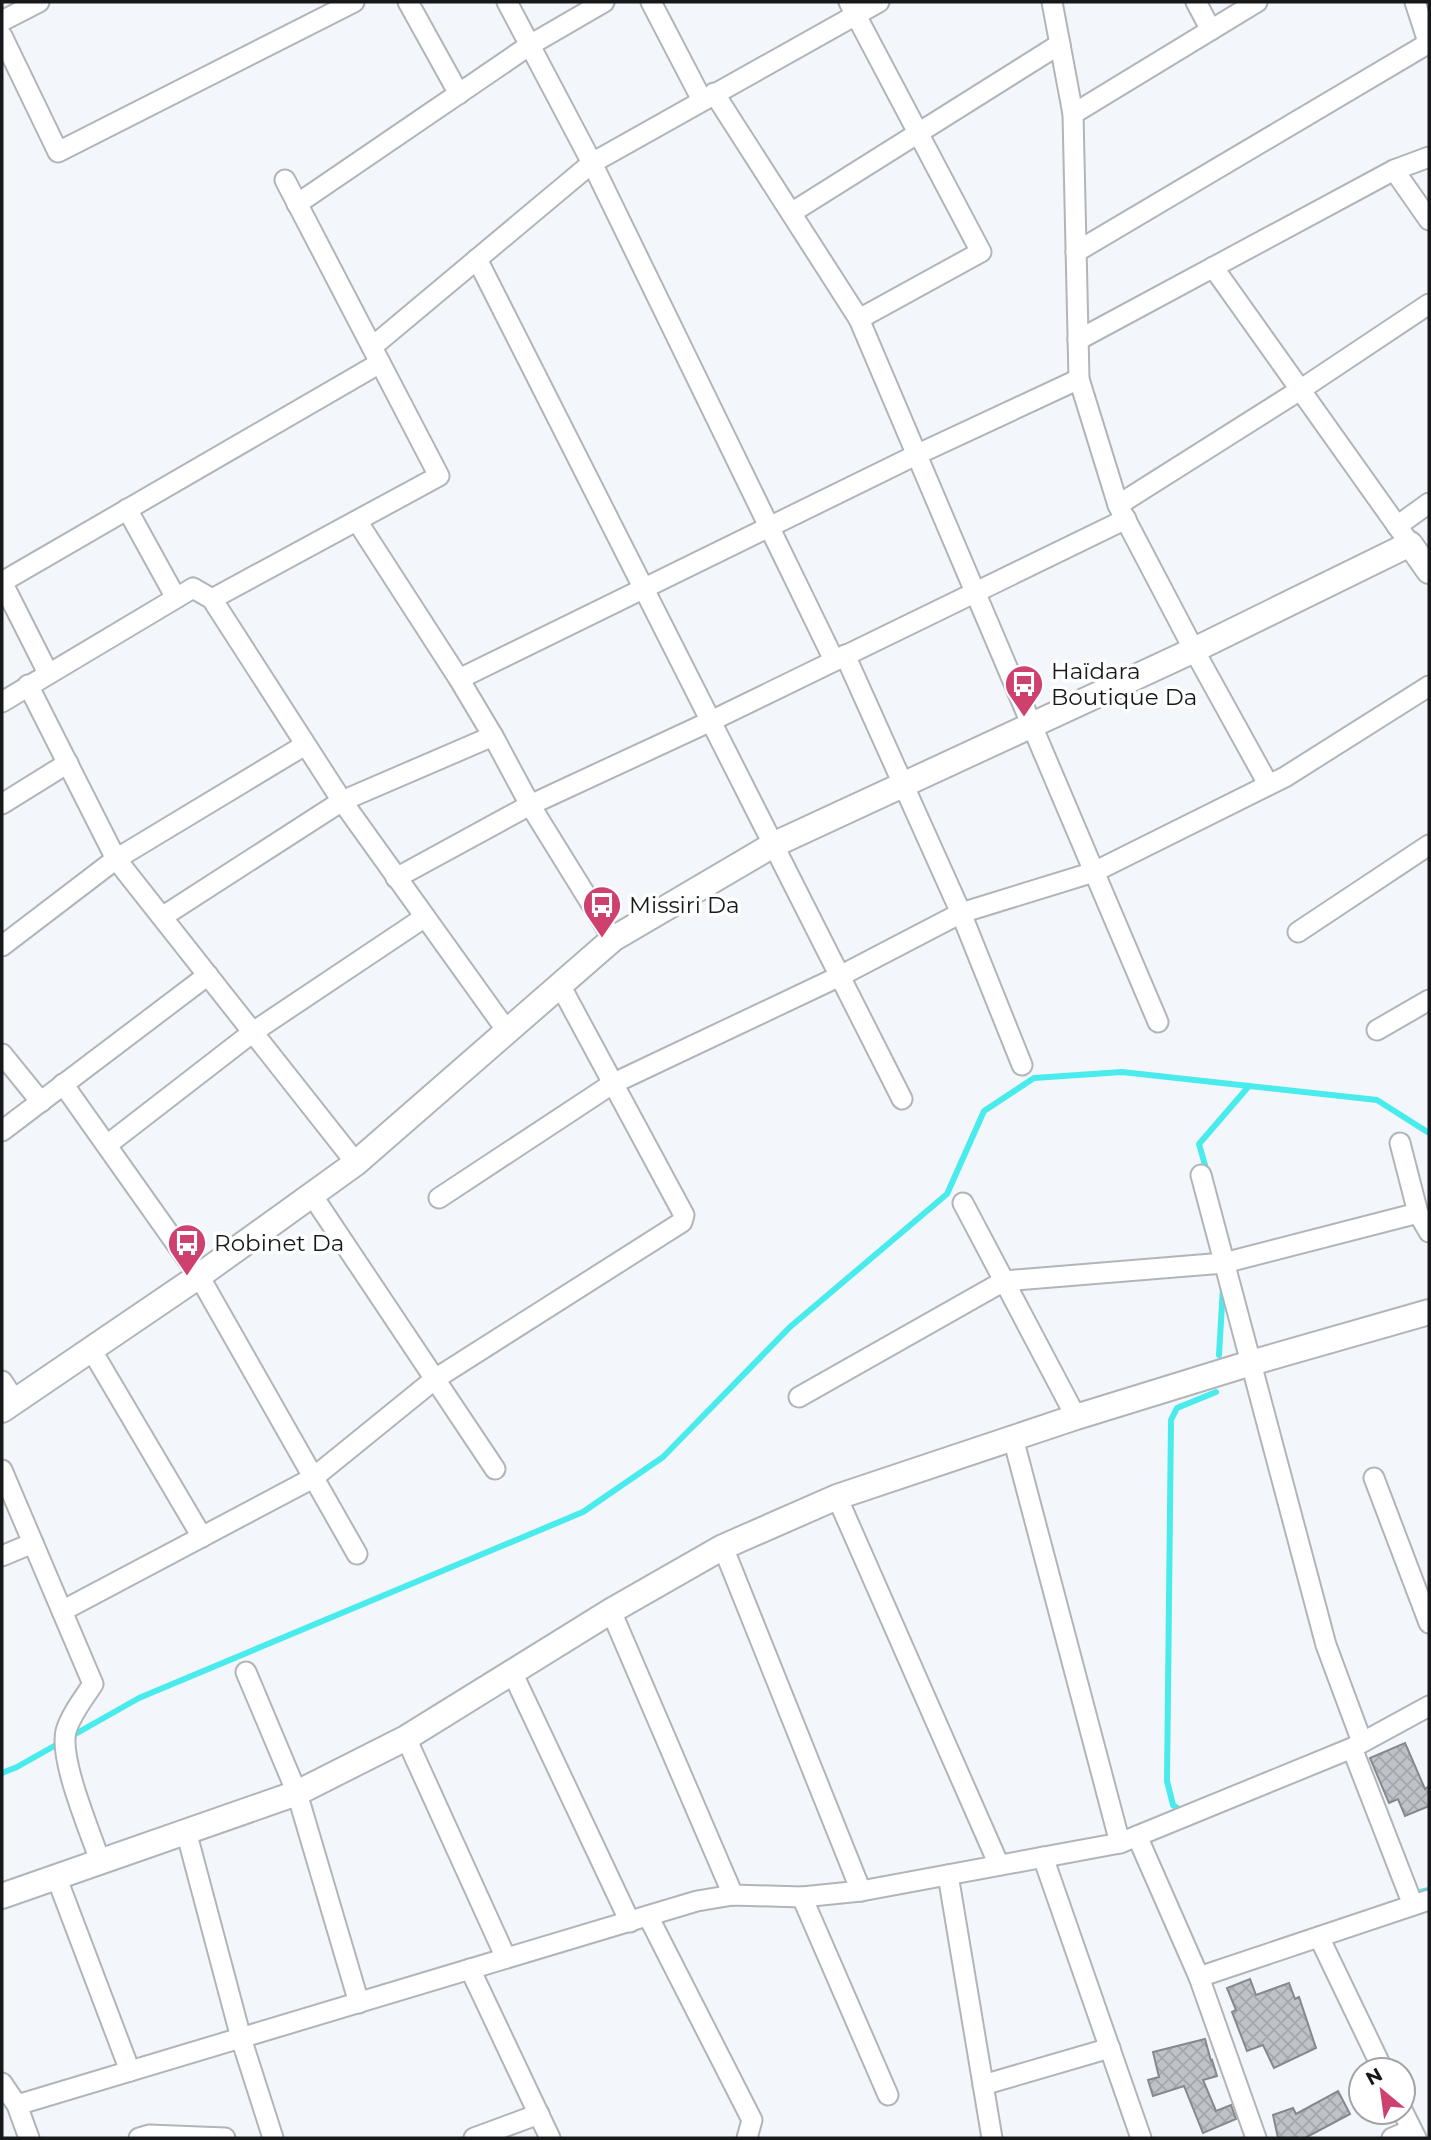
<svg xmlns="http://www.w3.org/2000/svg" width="1431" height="2140" font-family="Montserrat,sans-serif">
<defs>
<pattern id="building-cross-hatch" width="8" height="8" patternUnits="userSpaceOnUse" patternTransform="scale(1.75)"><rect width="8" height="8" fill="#bfc3c9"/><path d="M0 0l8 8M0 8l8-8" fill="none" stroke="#a3a7ac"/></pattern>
</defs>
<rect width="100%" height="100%" fill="#f3f7fc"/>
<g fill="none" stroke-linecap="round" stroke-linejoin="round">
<!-- stream -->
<g stroke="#4aebed" stroke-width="6">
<path d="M 1207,1172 L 1199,1144 L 1249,1086"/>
<path d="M 1219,1355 L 1223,1287"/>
<path d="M 2,1773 L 17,1767 L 139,1698 L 583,1512 L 663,1457 L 790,1327 L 947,1194 L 984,1111 L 1034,1078 L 1122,1072 L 1377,1100 L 1429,1133"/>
<path d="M 1183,1810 L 1181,1811 L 1173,1805 L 1167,1781 L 1171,1420 L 1177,1408 L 1216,1392"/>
<path d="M 1412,1891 L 1416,1893 L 1429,1890"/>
</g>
</g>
<!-- building -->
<g fill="url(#building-cross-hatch)" stroke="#85898e" stroke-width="2">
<path d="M 1405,1743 L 1425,1789 L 1429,1786 L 1429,1806 L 1405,1816 L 1398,1799 L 1389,1803 L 1370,1758 Z"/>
<path d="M 1250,1979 L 1256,1995 L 1289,1983 L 1295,1999 L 1299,1997 L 1316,2048 L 1274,2068 L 1263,2045 L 1247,2051 L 1232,2012 L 1236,2010 L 1227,1988 Z"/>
<path d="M 1205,2039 L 1211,2061 L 1212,2060 L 1217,2076 L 1203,2080 L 1216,2111 L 1231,2105 L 1236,2119 L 1203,2133 L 1184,2086 L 1153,2096 L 1148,2080 L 1159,2077 L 1153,2052 Z"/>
<path d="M 1338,2091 L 1350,2114 L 1305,2138 L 1278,2138 L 1273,2115 L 1293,2108 L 1296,2114 Z"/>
</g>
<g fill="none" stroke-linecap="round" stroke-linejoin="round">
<!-- minor casing -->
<g stroke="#b1b5ba" stroke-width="23">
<g id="minor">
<path d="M 408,2 L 459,94"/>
<path d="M 507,2 L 592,163 L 834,660"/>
<path d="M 651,2 L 702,100"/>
<path d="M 849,2 L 981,252 L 859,319"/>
<path d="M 1052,2 L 1073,114 L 1079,379 L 1118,505 L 1194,650 L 1268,784"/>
<path d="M 1196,2 L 1211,30"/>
<path d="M 1415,2 L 1429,45"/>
<path d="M 2,21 L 39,2"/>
<path d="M 2,36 L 58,152 L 354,2"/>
<path d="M 714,93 L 859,319 L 1158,1022"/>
<path d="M 1073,114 L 1257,2"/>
<path d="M 1394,170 L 1429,220"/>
<path d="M 297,204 L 530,45 L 604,2"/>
<path d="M 791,213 L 1060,44"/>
<path d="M 1076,252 L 1429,43"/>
<path d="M 477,259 L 902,1099"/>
<path d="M 1213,267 L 1410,544"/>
<path d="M 1078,340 L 1394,170 L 1429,157"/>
<path d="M 372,347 L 592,163 L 879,2"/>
<path d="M 1118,505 L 1300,390 L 1429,304"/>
<path d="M 127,509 L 176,598"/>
<path d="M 357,521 L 459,679 L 493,736 L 530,805 L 613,939"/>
<path d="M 1397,526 L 1429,503"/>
<path d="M 2,582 L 380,363"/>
<path d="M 2,582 L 48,673"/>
<path d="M 212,599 L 439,476 L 285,180"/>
<path d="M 845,655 L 961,913 L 1022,1065"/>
<path d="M 459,679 L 916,455 L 1079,379"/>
<path d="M 28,685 L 116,859 L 356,1163"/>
<path d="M 2,702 L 193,588 L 212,599 L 342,801 L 507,1031"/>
<path d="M 2,804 L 68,763"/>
<path d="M 396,878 L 530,805 L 711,721 L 1126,519"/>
<path d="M 162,917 L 342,801 L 493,736"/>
<path d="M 1298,932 L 1429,845"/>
<path d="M 2,946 L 116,859 L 305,745"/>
<path d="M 1377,1030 L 1429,1000"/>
<path d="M 2,1054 L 41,1102"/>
<path d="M 63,1084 L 199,1276 L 357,1554"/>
<path d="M 2,1131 L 208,975"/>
<path d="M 1400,1143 L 1418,1213 L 1429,1232"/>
<path d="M 107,1145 L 253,1032 L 425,917"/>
<path d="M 1201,1175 L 1326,1645 L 1362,1742"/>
<path d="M 312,1195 L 495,1469"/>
<path d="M 439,1198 L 612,1084 L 840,976 L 961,913 L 1094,872 L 1285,777 L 1429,686"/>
<path d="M 963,1203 L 1076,1417"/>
<path d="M 91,1349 L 202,1537"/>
<path d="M 2,1381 L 15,1401"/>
<path d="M 799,1397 L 1004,1281 L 1224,1263 L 1418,1213"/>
<path d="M 1013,1438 L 1120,1843"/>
<path d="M 2,1470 L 93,1684 C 84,1698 71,1714 66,1731 C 59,1760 90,1831 100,1861"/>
<path d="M 1374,1478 L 1429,1623"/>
<path d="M 837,1497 L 999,1865"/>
<path d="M 723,1547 L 861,1891"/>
<path d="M 2,1556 L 33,1543"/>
<path d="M 62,1611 L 313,1478 L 435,1379 L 682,1222 L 684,1215 L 560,985"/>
<path d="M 611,1611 L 733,1895"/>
<path d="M 246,1672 L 297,1793 L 359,2003"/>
<path d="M 512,1672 L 630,1922"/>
<path d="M 406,1738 L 506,1958"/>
<path d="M 1352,1748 L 1413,1905"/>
<path d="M 186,1831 L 241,2038 L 273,2138"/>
<path d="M 1137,1836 L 1199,1977 L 1256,2138"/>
<path d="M 1043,1857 L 1141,2138"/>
<path d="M 948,1875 L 992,2138"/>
<path d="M 56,1876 L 130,2071"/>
<path d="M 802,1897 L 888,2095"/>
<path d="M 648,1916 L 752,2120 L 747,2138"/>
<path d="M 1319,1937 L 1383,2070"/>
<path d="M 470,1969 L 550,2138"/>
<path d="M 1199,1977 L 1429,1900"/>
<path d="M 2,2083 L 17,2105 L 29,2138"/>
<path d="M 983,2085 L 1110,2048"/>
<path d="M 17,2105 L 697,1901 L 733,1895 L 802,1897 L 861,1891 L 1120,1843 L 1352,1748 L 1429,1706"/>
<path d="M 1403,2112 L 1416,2138"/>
<path d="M 139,2138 L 149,2135 L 225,2138"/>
<path d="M 474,2138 L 539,2114"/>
<path d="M 1392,2138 L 1411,2130"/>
</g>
</g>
<!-- tertiary casing -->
<g stroke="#b1b5ba" stroke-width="28">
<g id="tertiary">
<path d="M 2,1410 L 199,1276 L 356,1163 L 613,939 L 773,845 L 1194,650 L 1410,544 L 1429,571"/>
<path d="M 2,1896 L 297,1793 L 406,1738 L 611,1611 L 723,1547 L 837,1497 L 1076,1417 L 1251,1363 L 1429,1312"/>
</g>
</g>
<!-- minor -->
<use href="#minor" stroke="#fff" stroke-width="19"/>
<!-- tertiary -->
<use href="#tertiary" stroke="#fff" stroke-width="24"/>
</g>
<!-- icons -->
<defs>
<g id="bus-pin" transform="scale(2.0125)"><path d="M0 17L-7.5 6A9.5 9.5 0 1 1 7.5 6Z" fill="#ce416e" stroke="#fff"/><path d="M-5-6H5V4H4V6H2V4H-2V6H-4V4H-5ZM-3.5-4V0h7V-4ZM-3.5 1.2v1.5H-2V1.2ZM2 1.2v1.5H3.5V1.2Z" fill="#fff"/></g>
</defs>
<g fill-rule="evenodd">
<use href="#bus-pin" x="1024" y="684"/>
<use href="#bus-pin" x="602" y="905"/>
<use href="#bus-pin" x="187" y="1243"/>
</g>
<g text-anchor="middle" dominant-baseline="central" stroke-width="7" stroke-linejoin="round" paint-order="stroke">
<!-- poi labels -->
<g font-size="23" fill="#16181a" stroke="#fff" text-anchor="start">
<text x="1051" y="671">Haïdara<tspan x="1051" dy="26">Boutique Da</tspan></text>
<text x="629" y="905">Missiri Da</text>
<text x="214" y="1243">Robinet Da</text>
</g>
</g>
<!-- border -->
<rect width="1431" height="2140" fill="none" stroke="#16181a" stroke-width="7"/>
<!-- north arrow -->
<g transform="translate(1382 2091) rotate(331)"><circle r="33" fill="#ffffff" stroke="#a2a3a3" stroke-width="2"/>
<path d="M0-5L12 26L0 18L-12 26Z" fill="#ce416e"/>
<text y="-10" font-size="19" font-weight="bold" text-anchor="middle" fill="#16181a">N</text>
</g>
</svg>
